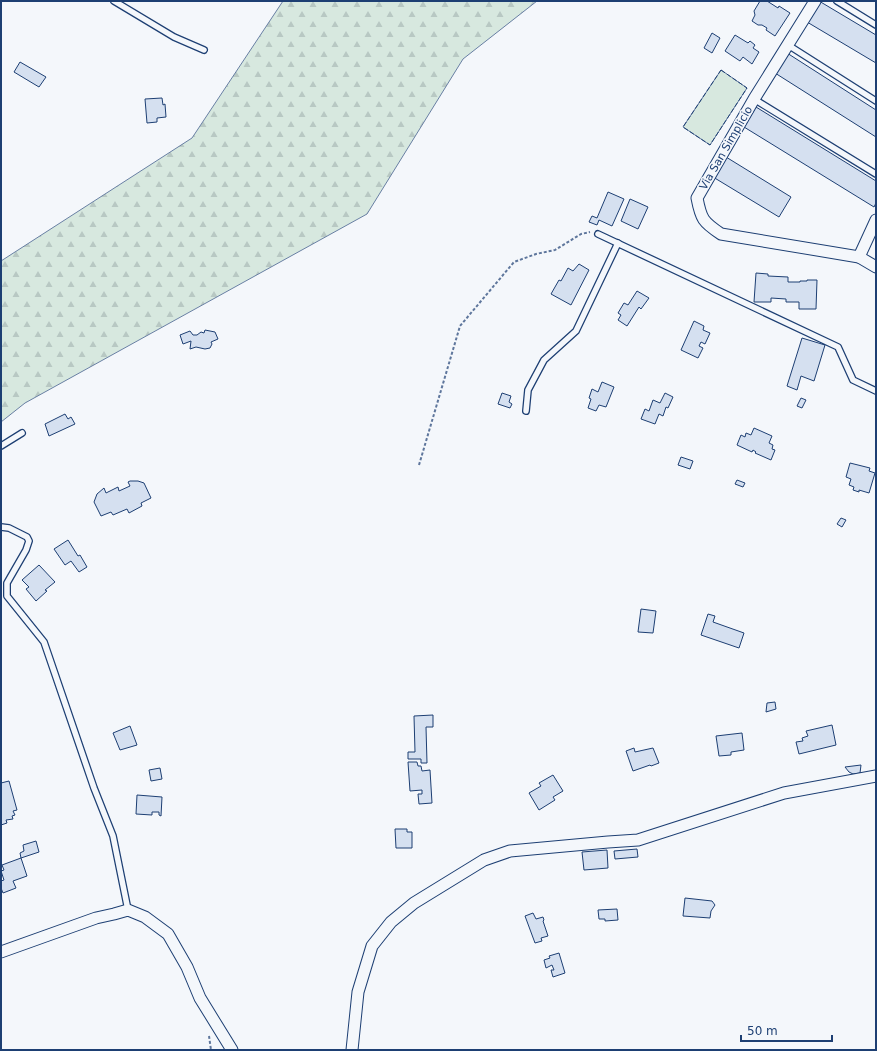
<svg xmlns="http://www.w3.org/2000/svg" width="877" height="1051" font-family="'DejaVu Sans',sans-serif">
<defs>
<pattern id="forest-firs" width="22" height="20" patternUnits="userSpaceOnUse"><rect width="22" height="20" fill="#d7e8df"/><path d="M5 1l3.5 6h-7zM16 11l3.5 6h-7z" fill="#b8c8c3"/></pattern>
</defs>
<rect width="100%" height="100%" fill="#f4f7fb"/>
<!-- forest -->
<path fill="url(#forest-firs)" stroke="#687fa3" d="M 283,1 L 537,1 L 463,59 L 367,214 L 25,403 L 1,422 L 1,261 L 192,138 Z"/>
<!-- pitch -->
<path fill="#d7e8df" stroke="#687fa3" d="M 721,70 L 747,88 L 710,145 L 683,127 Z"/>
<!-- building -->
<g fill="#d5e0f0" stroke="#1d3f73">
<path d="M 760,1 L 767,1 L 778,8 L 779,6 L 790,13 L 775,36 L 766,30 L 767,28 L 762,25 L 758,25 L 752,21 L 755,15 L 754,11 Z"/>
<path d="M 819,1 L 876,35 L 876,63 L 807,22 Z"/>
<path d="M 712,33 L 720,38 L 712,53 L 704,48 Z"/>
<path d="M 735,35 L 748,43 L 750,41 L 755,45 L 753,48 L 759,52 L 752,64 L 743,57 L 740,61 L 725,51 Z"/>
<path d="M 787,53 L 876,110 L 876,137 L 775,73 Z"/>
<path d="M 20,62 L 46,77 L 39,87 L 14,72 Z"/>
<path d="M 162,98 L 163,105 L 165,104 L 166,117 L 157,118 L 157,122 L 147,123 L 145,99 Z"/>
<path d="M 756,107 L 876,181 L 876,203 L 874,207 L 744,127 Z"/>
<path d="M 726,157 L 791,197 L 779,217 L 713,177 Z"/>
<path d="M 608,192 L 624,199 L 612,226 L 599,220 L 597,225 L 589,222 L 592,216 L 597,218 Z"/>
<path d="M 630,199 L 648,207 L 638,229 L 621,221 Z"/>
<path d="M 579,264 L 589,270 L 571,305 L 551,294 L 559,280 L 561,281 L 568,268 L 573,271 Z"/>
<path d="M 756,273 L 768,274 L 768,276 L 788,277 L 788,282 L 800,282 L 800,281 L 807,281 L 807,280 L 817,280 L 816,309 L 799,309 L 799,302 L 786,302 L 786,299 L 771,298 L 771,302 L 754,302 Z"/>
<path d="M 637,291 L 649,298 L 641,309 L 639,307 L 627,326 L 618,320 L 621,315 L 618,313 L 624,303 L 628,305 Z"/>
<path d="M 694,321 L 704,326 L 703,330 L 710,333 L 705,344 L 701,342 L 699,346 L 703,348 L 698,358 L 681,350 Z"/>
<path d="M 205,330 L 215,332 L 218,339 L 211,342 L 212,344 L 210,348 L 205,349 L 196,347 L 190,349 L 191,341 L 183,344 L 180,335 L 190,331 L 193,335 L 197,335 L 201,332 L 204,333 Z"/>
<path d="M 802,338 L 825,345 L 814,381 L 801,376 L 797,390 L 787,386 Z"/>
<path d="M 602,382 L 614,387 L 606,407 L 599,405 L 596,411 L 588,408 L 591,399 L 589,398 L 592,389 L 598,392 Z"/>
<path d="M 502,393 L 511,396 L 509,402 L 512,404 L 510,408 L 498,404 Z"/>
<path d="M 665,393 L 673,397 L 668,408 L 666,407 L 663,416 L 659,414 L 655,424 L 641,419 L 645,409 L 649,411 L 653,400 L 660,403 Z"/>
<path d="M 801,398 L 806,400 L 802,408 L 797,406 Z"/>
<path d="M 65,414 L 68,419 L 71,417 L 75,424 L 49,436 L 45,424 Z"/>
<path d="M 754,428 L 772,436 L 769,443 L 773,445 L 772,449 L 775,450 L 771,460 L 755,453 L 756,452 L 753,450 L 752,452 L 737,445 L 741,435 L 745,437 L 746,433 L 751,435 Z"/>
<path d="M 681,457 L 693,461 L 690,469 L 678,465 Z"/>
<path d="M 850,463 L 870,468 L 869,471 L 875,473 L 869,493 L 859,490 L 859,492 L 853,490 L 854,487 L 849,485 L 851,479 L 846,477 Z"/>
<path d="M 737,480 L 745,483 L 743,487 L 735,484 Z"/>
<path d="M 130,481 L 138,481 L 144,483 L 151,498 L 141,503 L 142,506 L 129,513 L 127,509 L 113,515 L 111,512 L 101,516 L 94,502 L 97,494 L 104,488 L 106,493 L 118,487 L 119,491 L 130,486 L 128,482 Z"/>
<path d="M 841,518 L 846,520 L 842,527 L 837,524 Z"/>
<path d="M 68,540 L 78,556 L 80,555 L 87,567 L 79,572 L 71,561 L 65,565 L 54,549 Z"/>
<path d="M 39,565 L 55,582 L 45,590 L 47,591 L 36,601 L 26,589 L 29,587 L 22,580 Z"/>
<path d="M 641,609 L 656,611 L 653,633 L 638,632 Z"/>
<path d="M 708,614 L 715,616 L 713,622 L 744,633 L 739,648 L 701,635 Z"/>
<path d="M 775,702 L 776,709 L 766,712 L 767,703 Z"/>
<path d="M 433,715 L 433,727 L 426,727 L 427,763 L 421,763 L 421,759 L 408,759 L 408,752 L 415,752 L 414,716 Z"/>
<path d="M 832,725 L 836,745 L 799,754 L 796,742 L 803,741 L 802,738 L 808,736 L 806,731 Z"/>
<path d="M 130,726 L 137,745 L 120,750 L 113,733 Z"/>
<path d="M 742,733 L 744,750 L 731,752 L 731,755 L 719,756 L 716,736 Z"/>
<path d="M 634,748 L 635,752 L 653,748 L 659,763 L 651,766 L 650,765 L 633,771 L 626,751 Z"/>
<path d="M 408,762 L 417,762 L 418,766 L 421,766 L 422,771 L 430,770 L 432,803 L 419,804 L 418,794 L 422,794 L 422,790 L 410,791 Z"/>
<path d="M 861,765 L 860,773 L 853,774 L 849,772 L 845,767 Z"/>
<path d="M 160,768 L 162,779 L 151,781 L 149,770 Z"/>
<path d="M 553,775 L 563,791 L 553,797 L 555,800 L 539,810 L 529,793 L 541,786 L 539,783 Z"/>
<path d="M 9,781 L 17,810 L 13,811 L 15,815 L 12,816 L 13,819 L 6,820 L 7,823 L 1,825 L 1,783 Z"/>
<path d="M 137,795 L 162,797 L 161,816 L 159,815 L 159,812 L 152,812 L 152,815 L 136,814 Z"/>
<path d="M 395,829 L 407,829 L 407,832 L 412,832 L 412,848 L 396,848 Z"/>
<path d="M 36,841 L 39,852 L 21,858 L 20,853 L 24,851 L 23,845 Z"/>
<path d="M 637,849 L 638,857 L 615,859 L 614,851 Z"/>
<path d="M 607,850 L 608,868 L 584,870 L 582,852 Z"/>
<path d="M 21,858 L 27,876 L 13,881 L 16,888 L 3,893 L 1,888 L 1,881 L 4,880 L 1,871 L 4,870 L 2,865 Z"/>
<path d="M 685,898 L 712,901 L 715,905 L 711,911 L 710,918 L 683,916 Z"/>
<path d="M 617,909 L 618,920 L 605,921 L 605,919 L 599,919 L 598,910 Z"/>
<path d="M 533,913 L 536,919 L 543,917 L 544,920 L 543,921 L 548,936 L 541,938 L 542,941 L 535,943 L 525,916 Z"/>
<path d="M 559,953 L 565,973 L 553,977 L 551,970 L 554,970 L 552,965 L 546,968 L 544,960 L 550,958 L 549,956 Z"/>
</g>
<g fill="none" stroke-linecap="round" stroke-linejoin="round">
<!-- service casing -->
<g stroke="#1d3f73" stroke-width="8">
<g id="service">
<path d="M 114,1 L 174,37 L 204,50"/>
<path d="M 837,1 L 876,25"/>
<path d="M 788,45 L 876,101"/>
<path d="M 754,99 L 876,174"/>
<path d="M 598,234 L 838,347 L 853,380 L 876,391"/>
<path d="M 526,411 L 528,390 L 544,360 L 576,331 L 618,243"/>
<path d="M 1,446 L 22,433"/>
<path d="M 1,527 L 9,528 L 27,537 L 29,541 L 26,550 L 7,583 L 7,596 L 44,642 L 94,788 L 113,836 L 128,910"/>
</g>
</g>
<!-- minor casing -->
<g stroke="#1d3f73" stroke-width="13">
<g id="minor">
<path d="M 815,1 L 754,99 L 697,198 C 701,219 703,222 721,234 L 859,257 L 876,267"/>
<path d="M 859,257 L 876,220"/>
<path d="M 1,952 L 96,918 L 114,914 L 128,910 L 145,917 L 168,934 L 187,967 L 200,998 L 232,1050"/>
<path d="M 352,1050 L 358,992 L 372,946 L 391,922 L 414,903 L 484,860 L 510,851 L 608,842 L 638,840 L 784,793 L 876,776"/>
</g>
</g>
<!-- path -->
<g stroke="#5e769c" stroke-width="2" stroke-dasharray="3 2" stroke-linecap="butt">
<path d="M 419,465 L 460,326 L 514,262 L 536,254 L 555,250 L 581,234 L 590,232"/>
<path d="M 209,1036 L 211,1050"/>
</g>
<!-- service -->
<use href="#service" stroke="#f4f7fb" stroke-width="5.5"/>
<!-- minor -->
<use href="#minor" stroke="#f4f7fb" stroke-width="11"/>
<!-- fence -->
<path stroke="#1d3f73" stroke-width="1" stroke-dasharray="5 2" stroke-linecap="butt" d="M 721,70 L 747,88 L 710,145 L 683,127 Z"/>
</g>
<g text-anchor="middle" dominant-baseline="central" stroke-width="3" stroke-linejoin="round" paint-order="stroke">
<!-- street labels -->
<g font-size="11" fill="#1d3f73" stroke="#f4f7fb">
<text transform="translate(726 148) rotate(-60)">Via San Simplicio</text>
</g>
</g>
<!-- border -->
<rect width="877" height="1051" fill="none" stroke="#1d3f73" stroke-width="4"/>
<!-- scale -->
<path d="M741 1035v6h91v-6" fill="none" stroke="#1d3f73" stroke-width="2"/>
<text x="747" y="1035" font-size="12" fill="#1d3f73" stroke="#f4f7fb" stroke-width="3" paint-order="stroke">50 m</text>
</svg>
